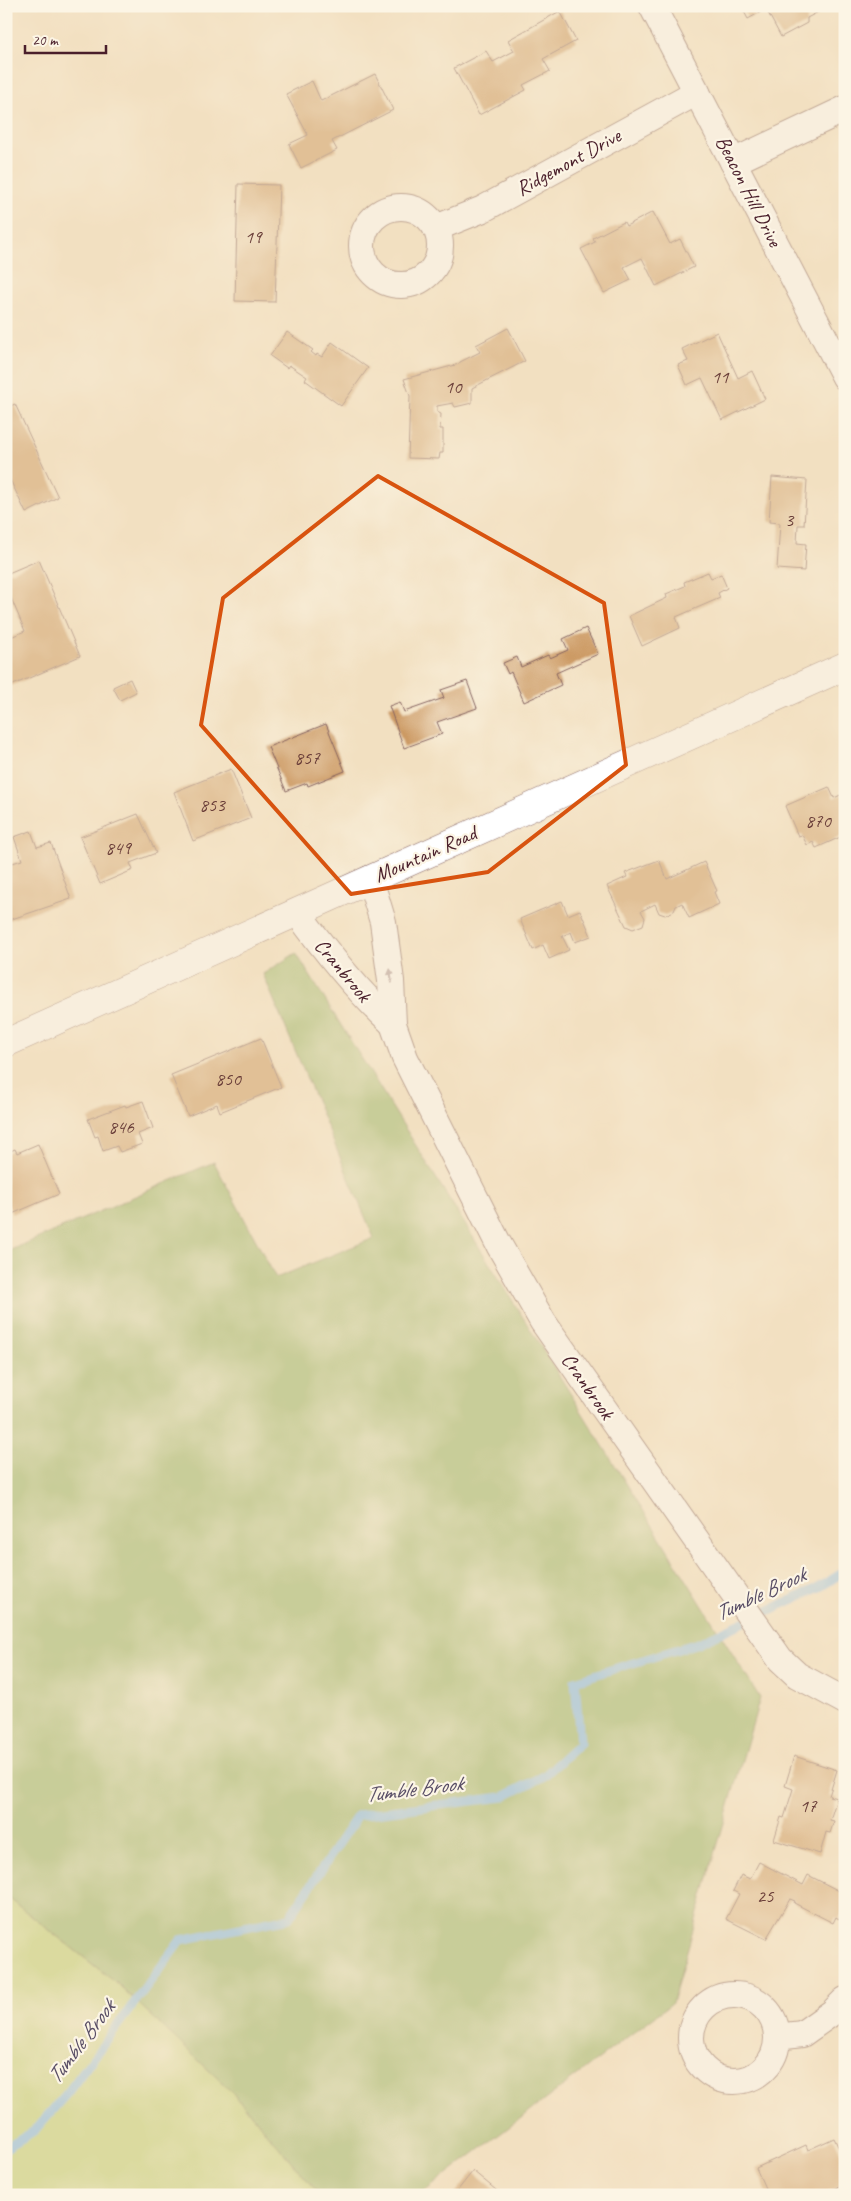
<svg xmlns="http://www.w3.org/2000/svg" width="851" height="2201" font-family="Caveat,sans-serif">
<rect width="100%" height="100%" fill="#fcf5e5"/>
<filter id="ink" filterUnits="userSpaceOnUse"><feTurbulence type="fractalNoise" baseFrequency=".02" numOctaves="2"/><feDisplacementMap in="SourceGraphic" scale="10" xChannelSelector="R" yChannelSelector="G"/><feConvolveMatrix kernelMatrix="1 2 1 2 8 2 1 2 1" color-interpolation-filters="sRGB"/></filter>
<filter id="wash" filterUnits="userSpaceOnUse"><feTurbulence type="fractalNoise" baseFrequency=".0096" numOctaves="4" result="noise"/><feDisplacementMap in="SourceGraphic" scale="20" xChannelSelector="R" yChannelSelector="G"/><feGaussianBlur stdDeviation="1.12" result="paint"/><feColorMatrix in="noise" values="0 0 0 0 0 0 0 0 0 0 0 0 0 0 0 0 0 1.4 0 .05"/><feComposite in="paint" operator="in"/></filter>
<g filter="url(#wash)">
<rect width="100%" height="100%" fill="#f2e0c1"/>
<!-- green -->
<path fill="#bed376" stroke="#847950" d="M 6,1896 L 119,1985 L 232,2092 L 320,2195 L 6,2195 Z"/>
<!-- forest -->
<path fill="#96b567" stroke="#706a49" d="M 296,953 L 760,1698 L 672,2003 L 420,2195 L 320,2195 L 232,2092 L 119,1985 L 6,1896 L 6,1252 L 214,1162 L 276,1278 L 374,1238 L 263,974 Z"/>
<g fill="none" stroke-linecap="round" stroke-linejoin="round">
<!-- stream -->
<path stroke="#7dbaef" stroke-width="9" d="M 6,2148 L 34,2131 L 68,2092 L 181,1940 L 289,1918 L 358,1815 L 503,1797 L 544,1776 L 580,1743 L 575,1681 L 698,1643 L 820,1587 L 845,1571"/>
</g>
<g id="blocks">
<!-- building -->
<g fill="#cc9a64">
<path d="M 741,6 L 817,6 L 820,11 L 807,18 L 807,23 L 781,37 L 766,9 L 748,19 Z"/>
<path d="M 560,11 L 576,41 L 543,59 L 550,71 L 523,85 L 526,90 L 479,115 L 454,68 L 486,51 L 493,62 L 514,51 L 508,40 Z"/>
<path d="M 375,74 L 393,110 L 332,141 L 337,150 L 301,168 L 289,144 L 308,135 L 286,94 L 312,81 L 321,101 Z"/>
<path d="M 238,184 L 279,185 L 275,302 L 235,301 Z"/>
<path d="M 653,212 L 670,244 L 680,239 L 694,267 L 656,286 L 642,258 L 624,267 L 631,280 L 604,293 L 581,249 L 595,242 L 593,238 L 624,222 L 626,226 Z"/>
<path d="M 508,328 L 525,361 L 472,388 L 472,403 L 455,407 L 453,403 L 437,406 L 437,412 L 441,414 L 440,429 L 443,429 L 443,453 L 440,453 L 439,459 L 408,458 L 410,396 L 404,379 L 459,364 L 460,362 L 480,352 L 476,345 Z"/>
<path d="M 287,332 L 313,350 L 311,352 L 316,356 L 317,354 L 322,357 L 332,342 L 368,368 L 341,406 L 305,380 L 307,377 L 289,365 L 287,368 L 270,356 Z"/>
<path d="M 717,332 L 738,378 L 752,371 L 765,399 L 722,420 L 702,378 L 687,385 L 678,365 L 688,361 L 682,349 Z"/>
<path d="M 15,404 L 58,497 L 26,513 L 6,471 L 6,408 Z"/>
<path d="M 772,477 L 807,480 L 804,525 L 798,525 L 797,543 L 806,544 L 804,571 L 777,569 L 780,523 L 769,522 Z"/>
<path d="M 39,560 L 80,656 L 6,688 L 6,639 L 25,631 L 6,586 L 6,574 Z"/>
<path d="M 708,572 L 711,578 L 721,574 L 727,588 L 718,593 L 720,598 L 676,617 L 680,628 L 642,646 L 629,616 L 667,598 L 666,594 L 685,586 L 684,582 Z"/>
<path d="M 586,628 L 598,654 L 556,673 L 561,685 L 524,702 L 511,672 L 508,674 L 503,663 L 517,657 L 521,667 L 548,655 L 550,658 L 568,650 L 563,639 Z"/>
<path d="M 130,679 L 136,692 L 120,700 L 113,687 Z"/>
<path d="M 467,681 L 477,708 L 437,722 L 442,734 L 404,748 L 389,706 L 400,702 L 404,712 L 444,698 L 441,690 Z"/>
<path d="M 326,724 L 345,771 L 308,786 L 307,783 L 286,791 L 268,747 Z"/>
<path d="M 231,769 L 251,818 L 193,841 L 174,792 Z"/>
<path d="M 829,787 L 834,798 L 845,793 L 845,835 L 816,848 L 813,842 L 807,845 L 802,835 L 798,836 L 785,806 Z"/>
<path d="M 138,814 L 156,853 L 130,863 L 133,870 L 100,884 L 80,837 Z"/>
<path d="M 31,831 L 37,847 L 51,843 L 71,899 L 6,921 L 6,865 L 22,860 L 14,837 Z"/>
<path d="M 659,860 L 667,879 L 704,862 L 717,891 L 714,892 L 719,904 L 689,918 L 682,903 L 676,906 L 674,911 L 665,915 L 659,913 L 655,904 L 641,911 L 645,918 L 643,925 L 633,929 L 626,926 L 607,886 L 627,877 L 625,873 Z"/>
<path d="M 562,901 L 568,915 L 580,910 L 591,936 L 575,942 L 571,932 L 562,936 L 569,950 L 549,959 L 543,945 L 533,950 L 520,919 Z"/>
<path d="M 261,1038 L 281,1087 L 220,1112 L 217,1104 L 188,1116 L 171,1075 Z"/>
<path d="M 143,1101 L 153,1128 L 138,1134 L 142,1144 L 120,1152 L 117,1146 L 103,1151 L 98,1136 L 95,1137 L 88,1119 L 125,1105 L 126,1107 Z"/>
<path d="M 38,1144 L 59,1194 L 12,1214 L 8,1205 L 6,1206 L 6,1153 L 15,1149 L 17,1153 Z"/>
<path d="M 794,1756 L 837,1770 L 829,1796 L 837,1798 L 830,1820 L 834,1821 L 830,1833 L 826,1832 L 820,1854 L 774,1840 L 781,1817 L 784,1818 L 793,1789 L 785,1786 Z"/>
<path d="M 759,1862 L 803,1885 L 808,1875 L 845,1894 L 845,1908 L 839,1919 L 836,1917 L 833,1923 L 794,1903 L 795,1901 L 790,1899 L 766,1939 L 726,1919 L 739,1894 L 733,1891 L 741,1875 L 750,1879 Z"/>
<path d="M 834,2138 L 845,2161 L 845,2184 L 821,2195 L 768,2195 L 756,2168 L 806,2145 L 808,2150 Z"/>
<path d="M 473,2171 L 502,2195 L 454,2195 Z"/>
</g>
</g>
</g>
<g filter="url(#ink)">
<use href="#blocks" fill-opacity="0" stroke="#856360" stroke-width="1"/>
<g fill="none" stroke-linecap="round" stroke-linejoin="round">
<!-- street casing -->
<g stroke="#856360" stroke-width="28">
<g id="street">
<path d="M 652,6 L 845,377"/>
<path d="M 733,162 L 845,109"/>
<circle cx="401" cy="246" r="39"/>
<path d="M 436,228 L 483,209 L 697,92"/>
<path d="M 370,879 L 383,922 L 391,981 L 393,1024 L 405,1058 L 499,1245 L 543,1322 L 780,1659 L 797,1675 L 845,1701"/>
<path d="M 297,912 C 326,952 356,990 393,1024"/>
<circle cx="734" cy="2038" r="43"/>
<path d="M 777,2037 L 802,2034 L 833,2012 L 845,2000"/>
</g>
</g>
<!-- secondary casing -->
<g stroke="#856360" stroke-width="29">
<path id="secondary" d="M 6,1043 L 845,666"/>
</g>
<!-- street -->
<use href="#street" stroke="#fff" stroke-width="26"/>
<!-- secondary -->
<use href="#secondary" stroke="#fff" stroke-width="28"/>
</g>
<!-- one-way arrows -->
<defs><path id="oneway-solid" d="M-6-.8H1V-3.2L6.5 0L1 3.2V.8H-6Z" transform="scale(1.25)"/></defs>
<use fill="#ae9aa0" href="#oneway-solid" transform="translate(391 976) rotate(-97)"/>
</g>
<!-- marked area -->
<path d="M0 0H851V2201H0ZM 378,476 L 604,603 L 626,765 L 488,872 L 351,894 L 201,725 L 223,598 Z" fill="#f2e0c1" fill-opacity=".55" fill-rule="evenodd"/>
<path fill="none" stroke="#d8530f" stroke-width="4" stroke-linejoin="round" d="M 378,476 L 604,603 L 626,765 L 488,872 L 351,894 L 201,725 L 223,598 Z"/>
<g text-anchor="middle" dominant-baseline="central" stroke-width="4.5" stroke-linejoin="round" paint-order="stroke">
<!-- number labels -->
<g font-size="19" fill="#6a3e39">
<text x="253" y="237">19</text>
<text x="720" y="377">11</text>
<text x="453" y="387">10</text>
<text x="789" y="520">3</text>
<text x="307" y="758">857</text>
<text x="212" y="805">853</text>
<text x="818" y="821">870</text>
<text x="118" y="848">849</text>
<text x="228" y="1079">850</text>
<text x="121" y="1127">846</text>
<text x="808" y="1806">17</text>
<text x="765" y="1896">25</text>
</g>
<!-- street labels -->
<g font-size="21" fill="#4a1f2b" stroke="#fcf5e5">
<text transform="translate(568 162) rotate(-29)">Ridgemont Drive</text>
<text transform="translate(749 191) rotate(63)">Beacon Hill Drive</text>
<text transform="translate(425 854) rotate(-24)">Mountain Road</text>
<text transform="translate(343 970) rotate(50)">Cranbrook</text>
<text transform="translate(588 1386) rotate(55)">Cranbrook</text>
</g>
<!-- water labels -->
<g font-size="22" font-style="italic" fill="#594e66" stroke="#fcf5e5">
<text transform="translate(760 1594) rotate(-25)">Tumble Brook</text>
<text transform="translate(414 1789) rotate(-7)">Tumble Brook</text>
<text transform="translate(81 2042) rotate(-53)">Tumble Brook</text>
</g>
</g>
<!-- margin -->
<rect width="851" height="2201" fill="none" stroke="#fcf5e5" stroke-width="25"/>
<!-- scale -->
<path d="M25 45v8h81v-8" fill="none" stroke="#4a1f2b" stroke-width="2.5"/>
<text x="32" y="45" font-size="15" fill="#4a1f2b" stroke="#fcf5e5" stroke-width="4" paint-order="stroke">20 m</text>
</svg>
